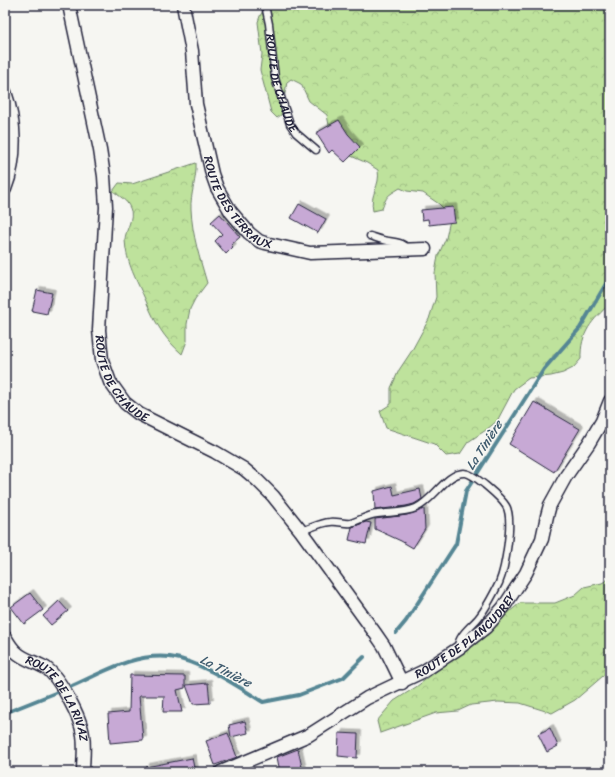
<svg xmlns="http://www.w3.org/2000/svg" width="615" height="777" font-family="Sriracha,sans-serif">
<defs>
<pattern id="forest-crowns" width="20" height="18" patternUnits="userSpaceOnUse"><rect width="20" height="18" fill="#bee29c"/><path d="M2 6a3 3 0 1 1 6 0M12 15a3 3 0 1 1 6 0" fill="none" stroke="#a3c287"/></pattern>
<filter id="shadow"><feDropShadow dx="3.5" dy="-3.5" stdDeviation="0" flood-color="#0004"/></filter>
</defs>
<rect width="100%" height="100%" fill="#f6f6f2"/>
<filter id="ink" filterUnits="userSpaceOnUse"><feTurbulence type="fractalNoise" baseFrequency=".025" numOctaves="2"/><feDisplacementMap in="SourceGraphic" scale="8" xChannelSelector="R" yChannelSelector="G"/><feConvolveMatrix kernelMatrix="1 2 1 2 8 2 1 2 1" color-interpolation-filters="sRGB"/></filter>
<g filter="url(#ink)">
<!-- forest -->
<g fill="url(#forest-crowns)" stroke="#70826c">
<path d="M 266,5 L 610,5 L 610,304 C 592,320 580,333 581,359 L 573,368 L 563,373 L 551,376 L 529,378 L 514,389 L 497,421 L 486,430 L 468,442 L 460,454 L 446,456 L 434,444 L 386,428 L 380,411 L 391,404 L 391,388 L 399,370 L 411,352 L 429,319 L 436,297 L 435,273 L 438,256 L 446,238 L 450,220 L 444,209 L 439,204 L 423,193 L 407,191 L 400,188 C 387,196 387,195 382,209 L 373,211 C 369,193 381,187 378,170 L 367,163 L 351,156 L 334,133 L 329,125 L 327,115 L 309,101 L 301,84 L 291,79 L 287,82 L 281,115 L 277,118 L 271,112 L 260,70 L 262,54 L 258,22 L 260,16 Z"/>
<path d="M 196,163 C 197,179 190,194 191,209 C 192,235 200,259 207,283 L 195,299 L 190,309 L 187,324 L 187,341 L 182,354 C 163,337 156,324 146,301 C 137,281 126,263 125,240 C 125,230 135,218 130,208 C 127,200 119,196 113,191 L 119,183 L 132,184 Z"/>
<path d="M 610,578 L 610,670 L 575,700 L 552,713 L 520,703 L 498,702 L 471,705 L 458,711 L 436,713 L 380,733 L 377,721 L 394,701 L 416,687 L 461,652 L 520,603 L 555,603 L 575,595 L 584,587 L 602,583 Z"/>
</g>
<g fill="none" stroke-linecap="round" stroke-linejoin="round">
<!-- stream -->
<g stroke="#558694" stroke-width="4">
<path d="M 396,633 L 406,621 L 456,544 L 466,491 L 544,369 L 580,328 L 610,277"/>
<path d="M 5,713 C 27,704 48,696 70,687 C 102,673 133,653 170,657 C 200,661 237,686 263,702 L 299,695 L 343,678 L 364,657"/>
</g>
</g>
<!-- building -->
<g fill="#c7a9d5" stroke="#22223b" filter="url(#shadow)">
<path d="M 339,120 L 348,134 L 360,147 L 345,162 L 332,150 L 329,153 L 316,133 Z"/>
<path d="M 299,204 L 326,219 L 318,233 L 291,218 Z"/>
<path d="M 453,207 L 455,222 L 429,225 L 428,219 L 422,220 L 421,210 Z"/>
<path d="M 220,214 L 240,237 L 231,245 L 233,247 L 226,254 L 215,241 L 222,234 L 211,222 Z"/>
<path d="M 37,290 L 52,293 L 47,314 L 32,311 Z"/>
<path d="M 534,402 L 580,429 L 554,472 L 509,444 Z"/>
<path d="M 392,486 L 394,495 L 420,489 L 422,499 L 414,504 L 406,506 L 375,510 L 374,491 Z"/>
<path d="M 424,509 L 425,529 L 413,548 L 401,541 L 375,529 L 375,519 L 407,515 Z"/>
<path d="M 366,522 L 371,523 L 366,544 L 349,540 L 352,527 Z"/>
<path d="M 30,593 L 43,610 L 24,624 L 11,607 Z"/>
<path d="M 59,601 L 68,611 L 51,625 L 43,616 Z"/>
<path d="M 130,675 L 185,676 L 185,688 L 177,690 L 182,712 L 163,712 L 164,696 L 139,696 L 143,740 L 110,743 L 108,714 L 129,712 Z"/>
<path d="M 208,683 L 210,703 L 193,704 L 186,685 Z"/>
<path d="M 245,721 L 248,733 L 231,737 L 229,725 Z"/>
<path d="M 550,728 L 558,746 L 547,752 L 538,734 Z"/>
<path d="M 228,733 L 237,757 L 215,765 L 206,741 Z"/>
<path d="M 339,733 L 358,734 L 357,758 L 338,756 Z"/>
<path d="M 298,749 L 303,772 L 280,772 L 277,757 Z"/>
<path d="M 192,758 L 195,772 L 146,772 L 146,767 Z"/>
</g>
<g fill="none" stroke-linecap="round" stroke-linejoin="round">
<!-- lane casing -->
<g stroke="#22223b" stroke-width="9">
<g id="lane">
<path id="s1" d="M 265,5 L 269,24 L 275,78 L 282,100 L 290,124 L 296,133 L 316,150"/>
<path d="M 370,236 C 374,237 378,239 383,240 C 390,242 402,241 407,248"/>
<path d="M 301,531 C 311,528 320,523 330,522 C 337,521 345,524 351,523 C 360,520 368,515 377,514 C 390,512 404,513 416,508 C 433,501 446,473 464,473 C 471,473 480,481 485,485 C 492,491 501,498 506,506 C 514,519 505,569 499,583 C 493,595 487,607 479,617 C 472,626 458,635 458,647"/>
</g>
</g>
<!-- street casing -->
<g stroke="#22223b" stroke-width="15">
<g id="street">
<path id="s2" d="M 69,5 L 100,150 L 104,176 L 106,207 L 99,330 L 102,360 L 110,382 L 125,403 L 139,414 L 215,452 L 244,469 L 257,480 L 273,496 L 301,531 L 375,633 L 384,646 L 402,683"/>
<path id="s3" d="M 183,5 L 192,51 L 196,104 L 212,174 L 217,188 L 231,212 L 249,233 L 259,241 L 265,243 L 310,253 L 425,249"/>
<path d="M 5,92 C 16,122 17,159 5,189"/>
<path id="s4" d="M 5,637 C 8,642 11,648 16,652 C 24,660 36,662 46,668 C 60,678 81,718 83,735 C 85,747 83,760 83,772"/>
<path id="s5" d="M 221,772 L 309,735 L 367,698 L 424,671 L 459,648 L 486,627 L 503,608 L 526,573 L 542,539 L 547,516 L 550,505 L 566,476 L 589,443 L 602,421 L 610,401"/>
</g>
</g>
<!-- lane -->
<use href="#lane" stroke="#f6f6f2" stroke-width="6"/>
<!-- street -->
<use href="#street" stroke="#f6f6f2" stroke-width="12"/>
</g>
</g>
<g text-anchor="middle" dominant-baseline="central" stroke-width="3" stroke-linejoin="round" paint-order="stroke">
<!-- street labels -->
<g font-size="12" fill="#22223b" stroke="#f6f6f2">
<text stroke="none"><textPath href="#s1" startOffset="80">ROUTE DE CHAUDE</textPath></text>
<text stroke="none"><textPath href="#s3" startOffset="211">ROUTE DES TERRAUX</textPath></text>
<text stroke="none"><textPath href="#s2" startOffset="385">ROUTE DE CHAUDE</textPath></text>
<text stroke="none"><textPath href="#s5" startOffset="282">ROUTE DE PLANCUDREY</textPath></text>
<text stroke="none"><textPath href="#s4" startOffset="84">ROUTE DE LA RIVAZ</textPath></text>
</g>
<!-- water labels -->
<g font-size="13" font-style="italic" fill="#405c6f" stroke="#f6f6f2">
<text transform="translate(484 445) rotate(-57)">La Tinière</text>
<text transform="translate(226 671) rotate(27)">La Tinière</text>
</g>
</g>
<!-- margin -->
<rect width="615" height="777" fill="none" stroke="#f6f6f2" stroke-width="20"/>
<rect x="10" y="10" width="595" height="757" fill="none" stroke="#22223b" stroke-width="1.5" filter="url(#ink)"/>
</svg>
